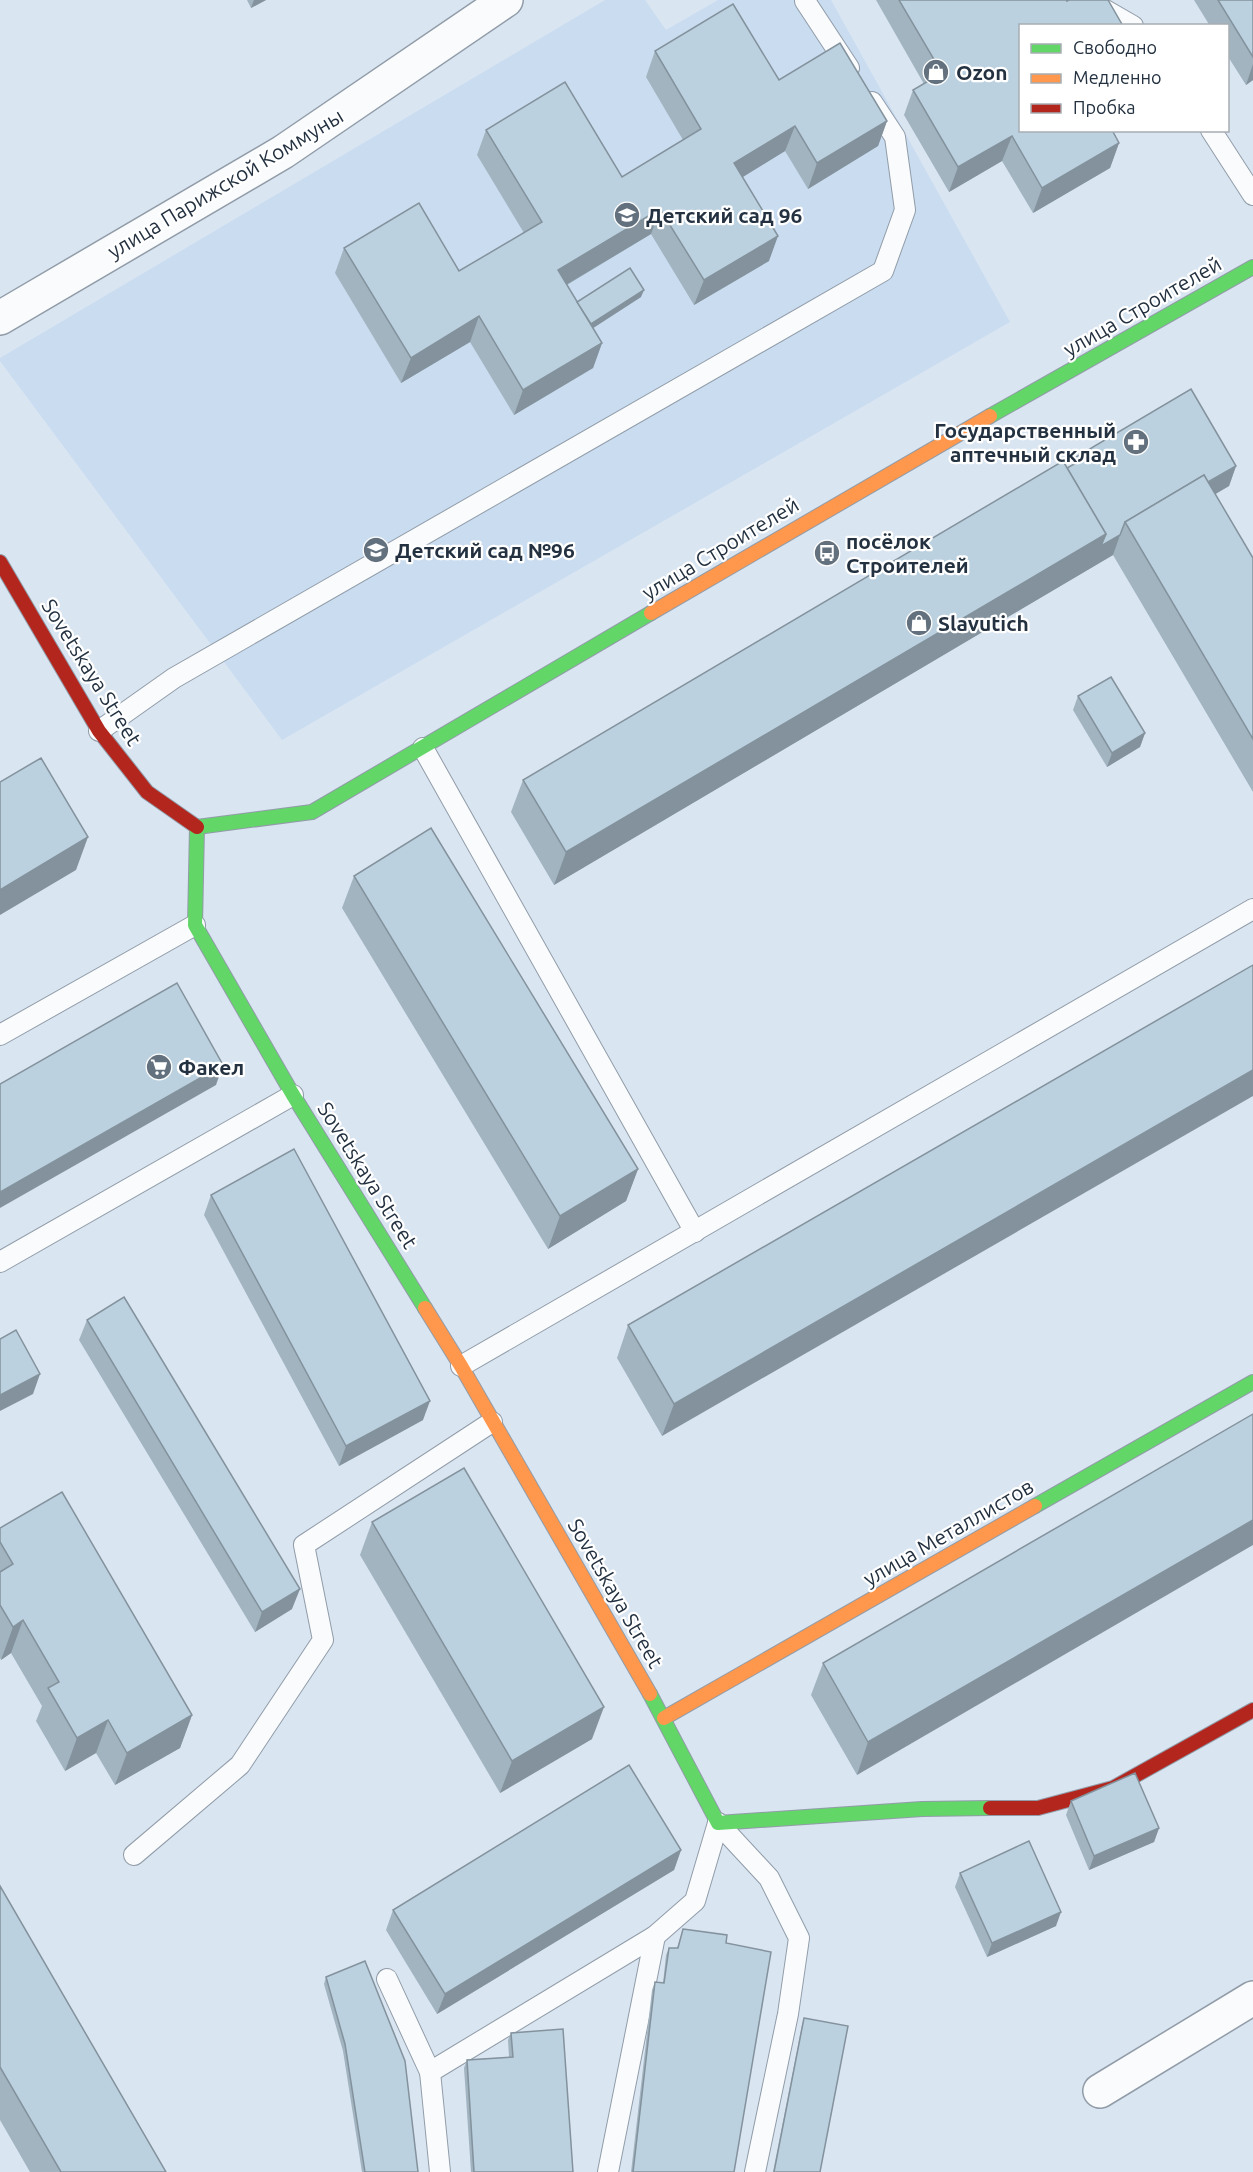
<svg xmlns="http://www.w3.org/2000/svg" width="1253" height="2172" font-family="Ubuntu,sans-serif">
<rect width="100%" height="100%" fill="#dae5f2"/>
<!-- built -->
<path fill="#cadcf0" d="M 605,0 L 645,0 L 666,30 L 718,0 L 831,0 L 1010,322 L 282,740 L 0,361 L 0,358 Z"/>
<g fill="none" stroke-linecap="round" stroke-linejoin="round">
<!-- lane casing -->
<g stroke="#919ca8" stroke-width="22">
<g id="lane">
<path d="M 1088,0 L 1133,26"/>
<path d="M 805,1 L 849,68"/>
<path d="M 1211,130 L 1253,195"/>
<path d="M 99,731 L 174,678 L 883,271 L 905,210 L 895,137 L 872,102"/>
<path d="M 423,748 L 695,1232"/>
<path d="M 0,1035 L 195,925"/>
<path d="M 0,1262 L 293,1095"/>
<path d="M 461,1366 L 1253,909"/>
<path d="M 718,1823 L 769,1878 L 799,1938 L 788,2014 L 755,2172"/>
<path d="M 134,1855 L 240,1765 L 323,1640 L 304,1545 L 492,1422"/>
<path d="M 387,1979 L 430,2072"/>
<path d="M 440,2172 L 430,2072 L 655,1936 L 695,1901 L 718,1823"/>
<path d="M 608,2172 L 655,1936"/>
</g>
</g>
<!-- street casing -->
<g stroke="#919ca8" stroke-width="36">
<g id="street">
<path d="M 0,318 L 283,152 L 506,0"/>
<path d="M 1100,2091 L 1253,1998"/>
</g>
</g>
<!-- fast casing -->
<g stroke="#919ca8" stroke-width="16">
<g id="fast">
<path d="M 990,416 L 1253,267"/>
<path d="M 197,827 L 195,925 L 293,1095 L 425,1308"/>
<path d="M 197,827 L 312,812 L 651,613"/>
<path d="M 1035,1506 L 1253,1382"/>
<path d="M 650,1694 L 718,1823 L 922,1809 L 990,1808"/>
</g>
</g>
<!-- slow casing -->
<g stroke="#919ca8" stroke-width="16">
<g id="slow">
<path d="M 651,613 L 990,416"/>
<path d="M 425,1308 L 461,1366 L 650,1694"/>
<path d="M 664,1718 L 1035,1506"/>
</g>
</g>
<!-- jam casing -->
<g stroke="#919ca8" stroke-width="16">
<g id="jam">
<path d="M 0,562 L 99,731 L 147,792 L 197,827"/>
<path d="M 990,1808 L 1038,1808 L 1113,1788 L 1253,1710"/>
</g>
</g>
<!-- lane -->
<use href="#lane" stroke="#f9fbfd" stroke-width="20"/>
<!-- street -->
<use href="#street" stroke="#f9fbfd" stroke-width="33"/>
<!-- fast -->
<use href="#fast" stroke="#63d668" stroke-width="14"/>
<!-- slow -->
<use href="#slow" stroke="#ff974d" stroke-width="14"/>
<!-- jam -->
<use href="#jam" stroke="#b3261e" stroke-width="14"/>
</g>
<!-- wall -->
<g fill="#a1b4c0">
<path d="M 247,0 L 266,0 L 251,8 Z"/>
<path d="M 876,0 L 1067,0 L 1020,26 L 1119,143 L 1110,168 L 1033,213 L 1002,161 L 949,192 L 904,115 L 913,90 L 924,84 Z"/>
<path d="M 1194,0 L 1253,0 L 1253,80 L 1246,85 L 1227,55 L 1227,26 L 1210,26 Z"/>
<path d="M 655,51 L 779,80 L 887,121 L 878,146 L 808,189 L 785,151 L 742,177 L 769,261 L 694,305 L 651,234 L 567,285 L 577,302 L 641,297 L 593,328 L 602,343 L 593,368 L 514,415 L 470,342 L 401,383 L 335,273 L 344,248 L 459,271 L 524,233 L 477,155 L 486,130 L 622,177 L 683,140 L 646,77 Z"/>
<path d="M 1076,457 L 1236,466 L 1229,486 L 1215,494 L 1253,558 L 1253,792 L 1113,555 L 554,885 L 511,812 L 523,780 L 1073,465 Z"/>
<path d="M 1078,696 L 1145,733 L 1140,747 L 1107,767 L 1073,710 Z"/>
<path d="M 354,876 L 638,1169 L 626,1201 L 548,1249 L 342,908 Z"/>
<path d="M 1253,965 L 662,1436 L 617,1358 L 628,1325 Z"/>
<path d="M 211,1195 L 423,1420 L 339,1466 L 204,1215 Z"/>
<path d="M 87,1320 L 292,1609 L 255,1632 L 79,1340 Z"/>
<path d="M 1253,1414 L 857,1775 L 811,1695 L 823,1663 Z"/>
<path d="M 372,1522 L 592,1739 L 500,1793 L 360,1555 Z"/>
<path d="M 0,1528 L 192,1715 L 180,1748 L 115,1785 L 96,1753 L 65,1771 L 36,1721 L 42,1706 L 11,1653 L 1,1660 L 0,1658 Z"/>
<path d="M 1071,1801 L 1159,1828 L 1154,1842 L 1089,1870 L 1066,1815 Z"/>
<path d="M 681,1850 L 674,1870 L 437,2014 L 386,1930 L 393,1910 Z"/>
<path d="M 960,1873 L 1056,1926 L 987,1957 L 955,1887 Z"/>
<path d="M 0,1886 L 166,2172 L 30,2172 L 0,2120 Z"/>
<path d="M 683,1929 L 726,1943 L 734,2172 L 631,2172 L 652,1990 L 655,1982 L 663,1983 L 666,1955 L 669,1948 L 677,1948 Z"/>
<path d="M 326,1977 L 418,2172 L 362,2172 L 343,2051 L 324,1984 Z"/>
<path d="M 804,2018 L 820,2172 L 773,2172 L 802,2025 Z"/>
<path d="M 511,2033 L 573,2172 L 471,2172 L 464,2068 L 467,2060 L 509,2057 L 508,2040 Z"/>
</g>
<!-- shaded-wall -->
<g fill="#83929c">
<path d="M 254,0 L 266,0 L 251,8 Z"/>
<path d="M 1253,64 L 1253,80 L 1246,85 Z"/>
<path d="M 887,121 L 878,146 L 808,189 L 817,163 Z"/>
<path d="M 795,126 L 785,151 L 725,188 L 734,163 Z"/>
<path d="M 1012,136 L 1002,161 L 949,192 L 958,167 Z"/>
<path d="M 1119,143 L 1110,168 L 1033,213 L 1042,188 Z"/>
<path d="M 660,209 L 651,234 L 549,295 L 558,270 Z"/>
<path d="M 778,236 L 769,261 L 694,305 L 704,280 Z"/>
<path d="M 644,290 L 641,297 L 587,332 L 589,325 Z"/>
<path d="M 479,316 L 470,342 L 401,383 L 411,358 Z"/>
<path d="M 602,343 L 593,368 L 514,415 L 523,390 Z"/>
<path d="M 1236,466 L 1229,486 L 1136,541 L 1129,530 Z"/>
<path d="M 1106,534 L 1120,535 L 1113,555 L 554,885 L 566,852 Z"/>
<path d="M 1145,733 L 1140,747 L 1107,767 L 1112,753 Z"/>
<path d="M 88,837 L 76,870 L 0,915 L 0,890 Z"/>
<path d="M 223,1065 L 216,1085 L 0,1208 L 0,1192 Z"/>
<path d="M 1253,1070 L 1253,1096 L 662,1436 L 674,1404 Z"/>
<path d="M 638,1169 L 626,1201 L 548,1249 L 560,1216 Z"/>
<path d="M 40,1374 L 33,1394 L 0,1411 L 0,1395 Z"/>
<path d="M 430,1401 L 423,1420 L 339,1466 L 346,1446 Z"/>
<path d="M 1253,1520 L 1253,1545 L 857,1775 L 868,1742 Z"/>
<path d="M 300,1589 L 292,1609 L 255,1632 L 262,1612 Z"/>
<path d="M 23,1620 L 11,1653 L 1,1660 L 13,1627 Z"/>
<path d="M 604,1707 L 592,1739 L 500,1793 L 512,1761 Z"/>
<path d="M 192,1715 L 180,1748 L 115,1785 L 127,1753 Z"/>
<path d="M 108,1720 L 96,1753 L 65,1771 L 77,1738 Z"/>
<path d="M 1159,1828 L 1154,1842 L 1089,1870 L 1094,1856 Z"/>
<path d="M 681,1850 L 674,1870 L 437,2014 L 445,1994 Z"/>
<path d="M 1061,1912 L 1056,1926 L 987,1957 L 992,1943 Z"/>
</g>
<!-- building -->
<g fill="#bbd1df" stroke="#83929c" stroke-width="1.5">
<path d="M 899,0 L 1067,0 L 1067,1 L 1069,0 L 1108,0 L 1123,26 L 1020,26 L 1020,130 L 1112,130 L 1119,143 L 1042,188 L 1012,136 L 958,167 L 913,90 L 942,73 Z"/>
<path d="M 1218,0 L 1253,0 L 1253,57 Z"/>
<path d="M 733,4 L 779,80 L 840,43 L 887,121 L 817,163 L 795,126 L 734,163 L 778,236 L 704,280 L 660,209 L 558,270 L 602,343 L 523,390 L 479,316 L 411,358 L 344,248 L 419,203 L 459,271 L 542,222 L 486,130 L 565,82 L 622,177 L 701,129 L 655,51 Z"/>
<path d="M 630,268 L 644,290 L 591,324 L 577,302 Z"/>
<path d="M 1191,389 L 1236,466 L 1208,482 L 1204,475 L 1125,522 L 1120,535 L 1101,546 L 1106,534 L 1067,468 L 1078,462 L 1076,457 Z"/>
<path d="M 1063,461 L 1106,534 L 566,852 L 523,780 Z"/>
<path d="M 1204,475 L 1253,558 L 1253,739 L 1125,522 Z"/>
<path d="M 1111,677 L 1145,733 L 1112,753 L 1078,696 Z"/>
<path d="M 41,758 L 88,837 L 0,890 L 0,782 Z"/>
<path d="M 431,828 L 638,1169 L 560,1216 L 354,876 Z"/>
<path d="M 1253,965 L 1253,1070 L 674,1404 L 628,1325 Z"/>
<path d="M 177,983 L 223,1065 L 0,1192 L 0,1084 Z"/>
<path d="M 294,1149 L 430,1401 L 346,1446 L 211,1195 Z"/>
<path d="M 124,1297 L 300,1589 L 262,1612 L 87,1320 Z"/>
<path d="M 16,1330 L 40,1374 L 0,1395 L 0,1339 Z"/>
<path d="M 1253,1414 L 1253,1520 L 868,1742 L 823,1663 Z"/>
<path d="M 464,1468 L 604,1707 L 512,1761 L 372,1522 Z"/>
<path d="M 62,1492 L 192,1715 L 127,1753 L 108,1720 L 77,1738 L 48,1688 L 59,1682 L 23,1620 L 13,1627 L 0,1605 L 0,1572 L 13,1564 L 0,1542 L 0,1528 Z"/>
<path d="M 629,1765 L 681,1850 L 445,1994 L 393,1910 Z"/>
<path d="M 1135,1773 L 1159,1828 L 1094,1856 L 1071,1801 Z"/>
<path d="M 1029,1841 L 1061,1912 L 992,1943 L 960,1873 Z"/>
<path d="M 0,1886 L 166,2172 L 61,2172 L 0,2067 Z"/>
<path d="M 683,1929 L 727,1935 L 726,1943 L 771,1952 L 734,2172 L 633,2172 L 655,1982 L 664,1983 L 669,1948 L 678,1948 Z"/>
<path d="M 365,1961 L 405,2061 L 418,2172 L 365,2172 L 345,2044 L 326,1977 Z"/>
<path d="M 804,2018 L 848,2026 L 820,2172 L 774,2172 Z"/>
<path d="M 563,2029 L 573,2172 L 474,2172 L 467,2060 L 513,2057 L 511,2033 Z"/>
</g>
<!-- icons -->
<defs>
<g id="shop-disc" transform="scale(1.35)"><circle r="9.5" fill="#63707e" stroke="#fff"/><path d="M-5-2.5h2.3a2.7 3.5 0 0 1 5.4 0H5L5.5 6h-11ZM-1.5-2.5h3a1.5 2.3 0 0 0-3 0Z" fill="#fff"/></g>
<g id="school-disc" transform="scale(1.35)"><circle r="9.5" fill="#63707e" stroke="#fff"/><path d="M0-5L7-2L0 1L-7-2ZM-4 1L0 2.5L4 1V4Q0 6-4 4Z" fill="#fff"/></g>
<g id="pharmacy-disc" transform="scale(1.35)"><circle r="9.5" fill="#63707e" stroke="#fff"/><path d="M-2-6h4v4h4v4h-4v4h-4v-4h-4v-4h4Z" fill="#fff"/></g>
<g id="bus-disc" transform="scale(1.35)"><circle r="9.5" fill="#63707e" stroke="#fff"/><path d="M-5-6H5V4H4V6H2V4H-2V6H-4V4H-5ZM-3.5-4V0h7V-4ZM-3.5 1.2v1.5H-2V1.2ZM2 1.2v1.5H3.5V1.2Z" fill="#fff"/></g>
<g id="supermarket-disc" transform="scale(1.35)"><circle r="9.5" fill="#63707e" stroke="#fff"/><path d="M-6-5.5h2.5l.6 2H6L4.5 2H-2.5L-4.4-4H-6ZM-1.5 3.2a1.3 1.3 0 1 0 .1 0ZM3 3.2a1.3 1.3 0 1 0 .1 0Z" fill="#fff"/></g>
</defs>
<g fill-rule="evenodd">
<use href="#shop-disc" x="936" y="72"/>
<use href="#school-disc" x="627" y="215"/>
<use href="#pharmacy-disc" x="1136" y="442"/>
<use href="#school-disc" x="376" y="550"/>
<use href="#bus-disc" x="827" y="553"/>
<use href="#shop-disc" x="919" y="623"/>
<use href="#supermarket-disc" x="159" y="1067"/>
</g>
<g text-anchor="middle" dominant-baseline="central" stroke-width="4.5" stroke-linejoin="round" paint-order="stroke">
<!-- poi labels -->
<g font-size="21" font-weight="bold" fill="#233140" stroke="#fff" text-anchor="start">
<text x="956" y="72">Ozon</text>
<text x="646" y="215">Детский сад 96</text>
<text x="1116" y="430" text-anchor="end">Государственный<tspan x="1116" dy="24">аптечный склад</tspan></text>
<text x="846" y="541">посёлок<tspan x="846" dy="24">Строителей</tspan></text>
<text x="395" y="550">Детский сад №96</text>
<text x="938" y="623">Slavutich</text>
<text x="178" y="1067">Факел</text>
</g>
<!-- street labels -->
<g font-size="21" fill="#233140" stroke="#fff">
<text transform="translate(225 183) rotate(-31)">улица Парижской Коммуны</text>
<text transform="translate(1142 306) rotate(-30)">улица Строителей</text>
<text transform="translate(720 548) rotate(-31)">улица Строителей</text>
<text transform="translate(92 672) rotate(58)">Sovetskaya Street</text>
<text transform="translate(368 1175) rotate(58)">Sovetskaya Street</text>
<text transform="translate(948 1532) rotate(-30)">улица Металлистов</text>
<text transform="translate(616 1593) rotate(60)">Sovetskaya Street</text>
</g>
</g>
<!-- legend -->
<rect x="1019" y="24" width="210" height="108" fill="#ffffff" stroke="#a7adb3" stroke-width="1.5"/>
<rect x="1031" y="44" width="30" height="9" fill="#63d668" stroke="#a7adb3" stroke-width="1.5"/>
<text x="1073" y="54" font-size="18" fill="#233140">Свободно</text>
<rect x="1031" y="74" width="30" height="9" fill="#ff974d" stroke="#a7adb3" stroke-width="1.5"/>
<text x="1073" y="84" font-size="18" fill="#233140">Медленно</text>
<rect x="1031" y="104" width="30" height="9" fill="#b3261e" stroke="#a7adb3" stroke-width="1.5"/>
<text x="1073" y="114" font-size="18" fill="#233140">Пробка</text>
</svg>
